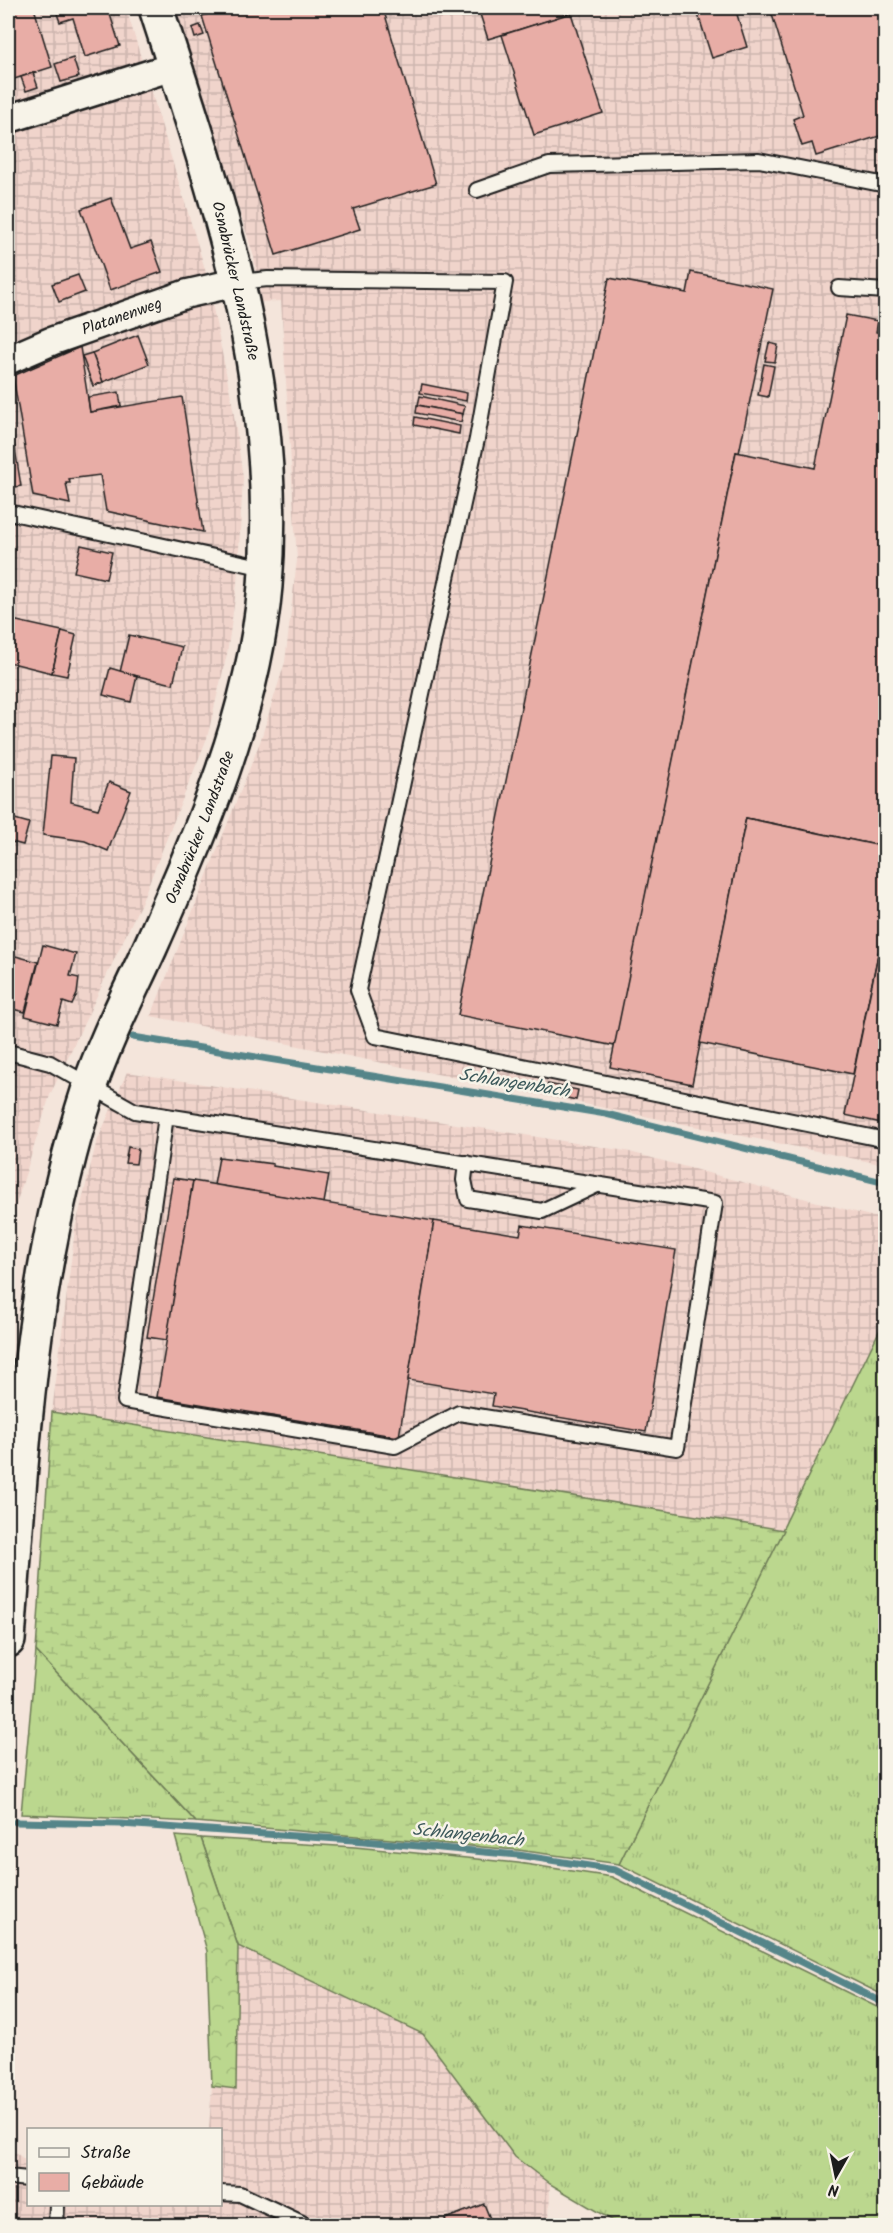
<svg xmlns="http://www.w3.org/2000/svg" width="893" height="2233" font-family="Kalam,sans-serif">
<defs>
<pattern id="industrial-grid" width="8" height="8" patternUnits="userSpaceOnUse" patternTransform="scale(1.5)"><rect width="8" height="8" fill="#f0d4cb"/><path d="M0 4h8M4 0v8" fill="none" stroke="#cdb5ae"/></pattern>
<pattern id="grass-tufts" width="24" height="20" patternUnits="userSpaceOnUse" patternTransform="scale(1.5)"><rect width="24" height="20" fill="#bbd78e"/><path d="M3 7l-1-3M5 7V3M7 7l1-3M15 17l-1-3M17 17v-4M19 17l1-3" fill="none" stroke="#a0b87a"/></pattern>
<pattern id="forest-crowns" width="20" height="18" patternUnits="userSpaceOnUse" patternTransform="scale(1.5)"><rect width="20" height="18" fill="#bbd78e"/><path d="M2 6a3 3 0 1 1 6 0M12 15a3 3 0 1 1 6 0" fill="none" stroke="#a0b87a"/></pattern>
<pattern id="wetland-marsh" width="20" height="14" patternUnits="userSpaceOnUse" patternTransform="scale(1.5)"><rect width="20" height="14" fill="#bbd78e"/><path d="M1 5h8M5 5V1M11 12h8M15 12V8" fill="none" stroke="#a0b87a"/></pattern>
</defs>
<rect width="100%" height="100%" fill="#f4e5db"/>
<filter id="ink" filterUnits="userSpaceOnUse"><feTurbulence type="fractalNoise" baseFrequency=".0167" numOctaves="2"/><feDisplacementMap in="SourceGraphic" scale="12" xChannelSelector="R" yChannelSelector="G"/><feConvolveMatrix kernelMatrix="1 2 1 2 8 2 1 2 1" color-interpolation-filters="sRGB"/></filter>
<g filter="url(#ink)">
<!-- industrial -->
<g fill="url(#industrial-grid)">
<path d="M 8,8 L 126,8 L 205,269 L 232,402 L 243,478 L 237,584 L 227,654 L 207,738 L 141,903 L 50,1095 L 13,1214 L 8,1250 Z"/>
<path d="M 176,8 L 885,8 L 885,1165 L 151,1016 L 260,742 L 285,662 L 297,560 L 281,301 L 260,302 L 254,257 Z"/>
<path d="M 127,1072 L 626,1151 L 885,1220 L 885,1319 L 784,1530 L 52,1412 L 75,1229 L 96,1144 Z"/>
<path d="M 238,1946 L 423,2034 L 515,2157 L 550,2184 L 549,2225 L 8,2225 L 8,2147 L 28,2162 L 28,2204 L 220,2204 L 220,2130 L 209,2129 L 212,2086 L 236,2089 Z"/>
</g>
<!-- grass -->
<g fill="url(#grass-tufts)" stroke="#6c7a55" stroke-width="1.5">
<path d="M 885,1319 L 885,1996 L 619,1864 Z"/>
<path d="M 36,1651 L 196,1822 L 21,1814 Z"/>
<path d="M 201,1838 L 355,1847 L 518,1863 L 612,1877 L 885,2011 L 885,2225 L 620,2225 L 550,2184 L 515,2157 L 423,2034 L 238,1946 Z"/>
</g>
<!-- forest -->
<path fill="url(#forest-crowns)" stroke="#6c7a55" stroke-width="1.5" d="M 175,1836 L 201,1838 L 238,1946 L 236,2089 L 212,2086 L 207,1951 Z"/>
<!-- wetland -->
<path fill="url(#wetland-marsh)" stroke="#6c7a55" stroke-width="1.5" d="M 52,1412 L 784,1530 L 619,1864 L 518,1850 L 196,1822 L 36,1651 Z"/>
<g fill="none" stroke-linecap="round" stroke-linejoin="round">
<!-- stream -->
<g stroke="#548589" stroke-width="7">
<path d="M 133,1037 L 606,1114 L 886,1183"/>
<path d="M 16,1822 L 121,1824 L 353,1840 L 518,1855 L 615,1870 L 886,2004"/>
</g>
</g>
<!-- building -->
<g fill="#e8ada6" stroke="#1c1c1c" stroke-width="1.5">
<path d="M 8,8 L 34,8 L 52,67 L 8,81 Z"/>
<path d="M 55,8 L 108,8 L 120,46 L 85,57 L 73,18 L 60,22 Z"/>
<path d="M 229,8 L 383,8 L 436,184 L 353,209 L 360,229 L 276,255 L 202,16 Z"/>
<path d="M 478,8 L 589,8 L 488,39 Z"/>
<path d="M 696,8 L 735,8 L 747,47 L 712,58 Z"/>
<path d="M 770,8 L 886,8 L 886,134 L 816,156 L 812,143 L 802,146 L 793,119 L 803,115 Z"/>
<path d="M 571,13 L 603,113 L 534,135 L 502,35 Z"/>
<path d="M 200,25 L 204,35 L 195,38 L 192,28 Z"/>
<path d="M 73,58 L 79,77 L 61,82 L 55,64 Z"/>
<path d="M 33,73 L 38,87 L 26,91 L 21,77 Z"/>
<path d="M 111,198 L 130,249 L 151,242 L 162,272 L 110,290 L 81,209 Z"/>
<path d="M 691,272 L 773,289 L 739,453 L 736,452 L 615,1046 L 458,1015 L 609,278 L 687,293 Z"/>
<path d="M 78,275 L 85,292 L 59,302 L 52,284 Z"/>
<path d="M 846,315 L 878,321 L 876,332 L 886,334 L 886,847 L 746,818 L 692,1084 L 610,1067 L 736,452 L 815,468 Z"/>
<path d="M 138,335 L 149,364 L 103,382 L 92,353 Z"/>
<path d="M 769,343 L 778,345 L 775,362 L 765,361 Z"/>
<path d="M 80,347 L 90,412 L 182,397 L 203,532 L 106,511 L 100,475 L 69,479 L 70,483 L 66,483 L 70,504 L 33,496 L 13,376 Z"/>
<path d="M 92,353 L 103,382 L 93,386 L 82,356 Z"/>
<path d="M 764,364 L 774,366 L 768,397 L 758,395 Z"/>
<path d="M 422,384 L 467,393 L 466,401 L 420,393 Z"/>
<path d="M 119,392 L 121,406 L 90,412 L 88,397 Z"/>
<path d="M 420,396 L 465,406 L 463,414 L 418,405 Z"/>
<path d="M 417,405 L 463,414 L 461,422 L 416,413 Z"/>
<path d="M 415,417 L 460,426 L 459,434 L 414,425 Z"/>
<path d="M 8,418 L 10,418 L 21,486 L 8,488 Z"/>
<path d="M 81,545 L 112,552 L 106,579 L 74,572 Z"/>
<path d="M 8,619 L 62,631 L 52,673 L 8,662 Z"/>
<path d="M 62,631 L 76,635 L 67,676 L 52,673 Z"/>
<path d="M 129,635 L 182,647 L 173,684 L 120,672 Z"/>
<path d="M 110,668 L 137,676 L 131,702 L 103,695 Z"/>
<path d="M 51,756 L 74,758 L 71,802 L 98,809 L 109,782 L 131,791 L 108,851 L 85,841 L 43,835 Z"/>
<path d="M 8,817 L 29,823 L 23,845 L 8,841 Z"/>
<path d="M 746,818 L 886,847 L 886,916 L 853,1074 L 700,1043 Z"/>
<path d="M 886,916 L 886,1124 L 845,1115 Z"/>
<path d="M 43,945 L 76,954 L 70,976 L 79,978 L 77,994 L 72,1005 L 63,1002 L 57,1024 L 25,1016 Z"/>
<path d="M 8,954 L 38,962 L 25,1012 L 8,1008 Z"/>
<path d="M 548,1084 L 578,1090 L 576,1100 L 546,1093 Z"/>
<path d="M 128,1147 L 138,1149 L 136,1164 L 125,1163 Z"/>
<path d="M 219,1157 L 273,1164 L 273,1166 L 329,1175 L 324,1203 L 214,1185 Z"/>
<path d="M 173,1178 L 193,1181 L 167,1340 L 147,1337 Z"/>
<path d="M 193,1181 L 434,1221 L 399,1437 L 157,1397 Z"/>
<path d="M 434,1221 L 520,1235 L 522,1225 L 676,1250 L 646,1432 L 492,1406 L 494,1394 L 408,1380 Z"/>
<path d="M 484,2204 L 493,2226 L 447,2226 L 445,2219 Z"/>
</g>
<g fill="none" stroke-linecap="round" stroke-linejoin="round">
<!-- lane casing -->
<g stroke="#1c1c1c" stroke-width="18">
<g id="lane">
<path d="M 477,190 L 549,165 L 759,160 L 886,185"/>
<path d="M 239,282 L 268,279 L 505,282 L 477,439 L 358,990 L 375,1036 L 886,1140"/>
<path d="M 839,288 L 886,291"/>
<path d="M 8,512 L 265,568"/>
<path d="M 8,1052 L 50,1063 L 135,1111 L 715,1203 L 677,1448 L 459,1413 L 395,1446 L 125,1401 L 166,1116"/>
<path d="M 466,1163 L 464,1180 L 468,1199 L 542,1211 L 597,1185"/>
<path d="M 8,2177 L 28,2179"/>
<path d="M 220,2193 L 240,2194 L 302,2223"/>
<path d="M 56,2226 L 57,2204"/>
</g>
</g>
<!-- street casing -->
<g stroke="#1c1c1c" stroke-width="32">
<g id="street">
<path d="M 8,119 L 175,66"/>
<path id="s1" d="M 8,360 L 52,341 L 186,294 L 239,282"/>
</g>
</g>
<!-- secondary casing -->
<g stroke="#1c1c1c" stroke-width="38">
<g id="secondary">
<path id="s2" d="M 8,1640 C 22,1451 30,1270 89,1088 C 105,1040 129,994 150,948 C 201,833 254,713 265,586 C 282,386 217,195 156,8"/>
</g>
</g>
<!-- lane -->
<use href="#lane" stroke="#f7f3e8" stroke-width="14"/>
<!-- street -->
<use href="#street" stroke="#f7f3e8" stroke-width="27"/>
<!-- secondary -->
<use href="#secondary" stroke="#f7f3e8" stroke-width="33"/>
</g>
</g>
<g text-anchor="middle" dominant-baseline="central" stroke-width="5" stroke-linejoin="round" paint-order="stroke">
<!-- street labels -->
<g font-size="16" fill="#1c1c1c" stroke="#f7f3e8">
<text transform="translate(235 281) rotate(77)">Osnabrücker Landstraße</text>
<text stroke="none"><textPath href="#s1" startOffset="122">Platanenweg</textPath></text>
<text stroke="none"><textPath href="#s2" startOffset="843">Osnabrücker Landstraße</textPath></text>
</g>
<!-- water labels -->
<g font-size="18" font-style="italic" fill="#3d595b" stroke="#f7f3e8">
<text transform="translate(514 1084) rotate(9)">Schlangenbach</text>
<text transform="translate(468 1836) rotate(6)">Schlangenbach</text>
</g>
</g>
<!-- margin -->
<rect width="893" height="2233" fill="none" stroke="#f7f3e8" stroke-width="30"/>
<rect x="15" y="15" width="863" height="2203" fill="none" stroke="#1c1c1c" stroke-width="2" filter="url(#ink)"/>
<!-- legend -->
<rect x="27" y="2128" width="195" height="78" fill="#f7f3e8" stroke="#9f9d96" stroke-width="1.5"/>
<rect x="39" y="2148" width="30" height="9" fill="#f7f3e8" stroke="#9f9d96" stroke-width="1.5"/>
<text x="81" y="2158" font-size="18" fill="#1c1c1c">Straße</text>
<rect x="39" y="2173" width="30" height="18" fill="#e8ada6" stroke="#9f9d96" stroke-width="1.5"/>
<text x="81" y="2188" font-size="18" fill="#1c1c1c">Gebäude</text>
<!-- north arrow -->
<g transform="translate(836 2176) rotate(189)" stroke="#f7f3e8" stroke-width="4.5" paint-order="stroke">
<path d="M0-4.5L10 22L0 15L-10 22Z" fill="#1c1c1c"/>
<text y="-9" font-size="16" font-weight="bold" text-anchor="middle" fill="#1c1c1c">N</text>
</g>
</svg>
